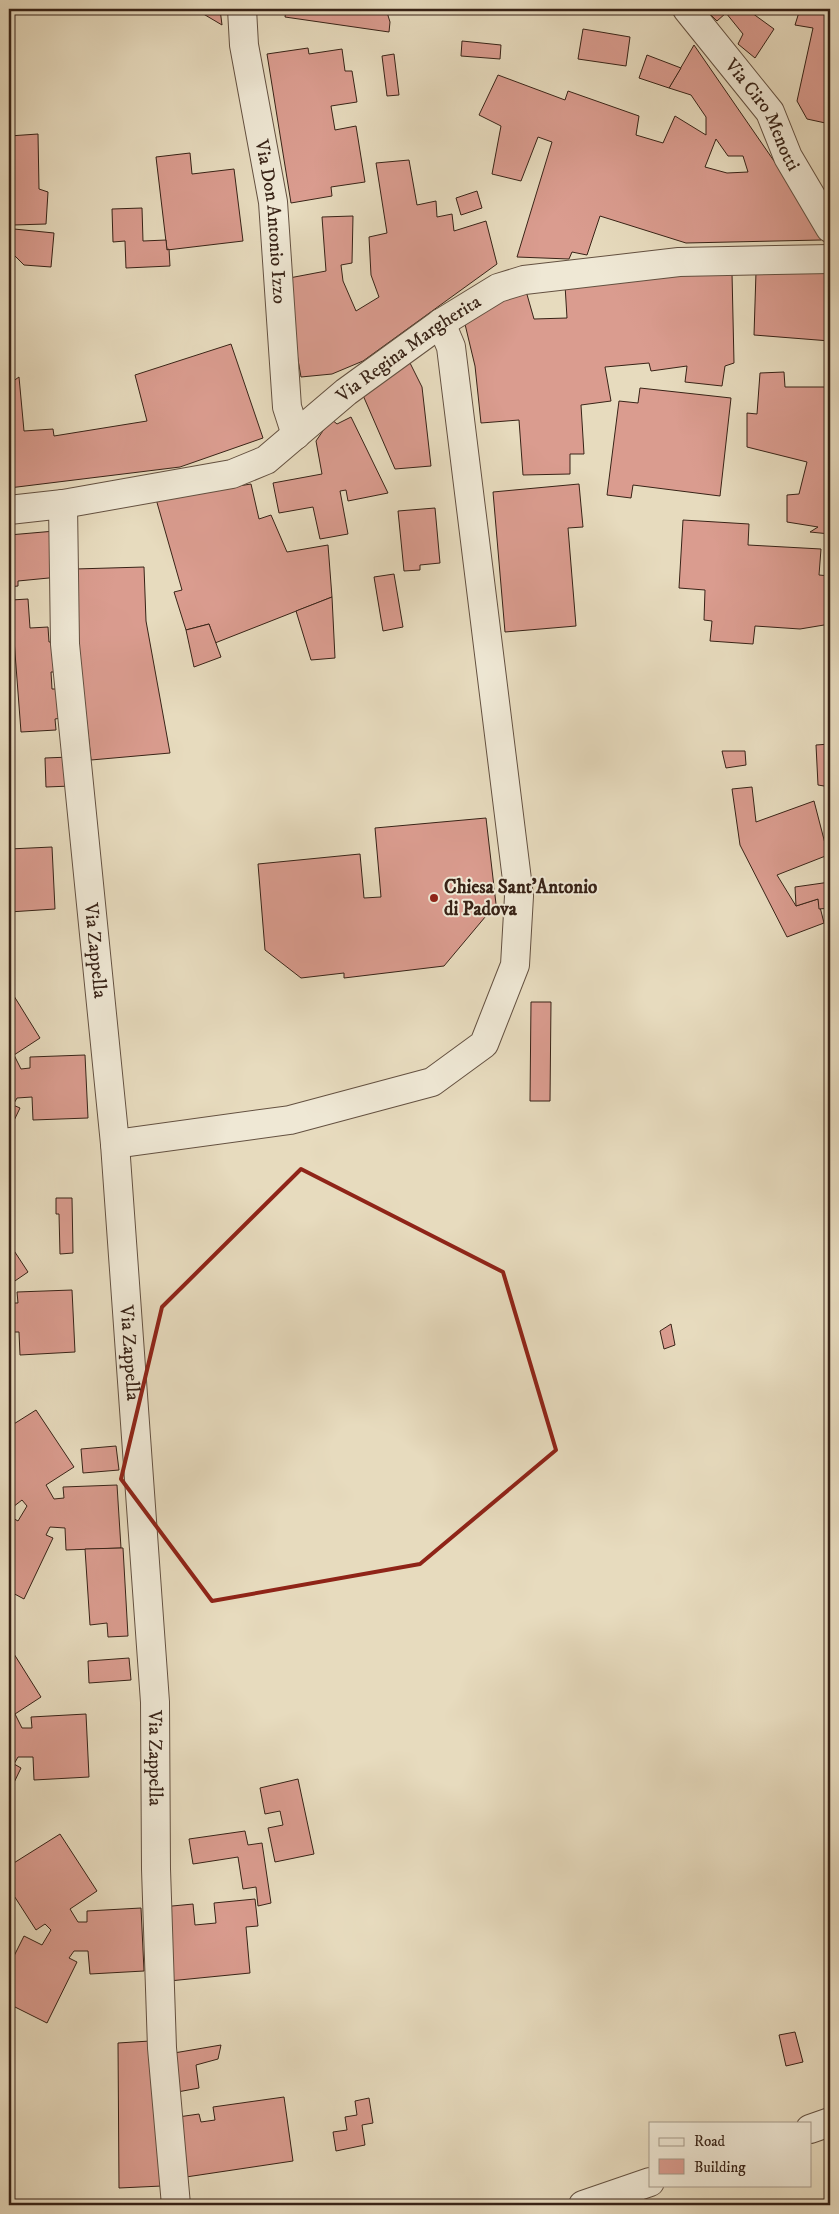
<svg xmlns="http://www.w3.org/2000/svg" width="839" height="2214" font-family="'IM FELL DW Pica',serif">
<rect width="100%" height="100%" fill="#e7dbbe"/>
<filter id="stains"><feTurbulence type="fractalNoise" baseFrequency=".004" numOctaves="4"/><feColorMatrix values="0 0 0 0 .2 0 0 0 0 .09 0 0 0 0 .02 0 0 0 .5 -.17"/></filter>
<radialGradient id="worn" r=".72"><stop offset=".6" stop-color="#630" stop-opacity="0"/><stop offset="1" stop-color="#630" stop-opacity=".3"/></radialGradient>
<!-- building -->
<g fill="#da9c8f" stroke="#382317" fill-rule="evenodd">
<path d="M 195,9 L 220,9 L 222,25 Z"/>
<path d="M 286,9 L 386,9 L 390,22 L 389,32 L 285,17 Z"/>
<path d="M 705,9 L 753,9 L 752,13 L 774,29 L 755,58 L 738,44 L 743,34 L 726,13 L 717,21 Z"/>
<path d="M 800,9 L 830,9 L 830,124 L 807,119 L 797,101 L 813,28 L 795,25 Z"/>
<path d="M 583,29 L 630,37 L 626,66 L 578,59 Z"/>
<path d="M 462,41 L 501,45 L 500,59 L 461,56 Z"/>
<path d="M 694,45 L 823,232 L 821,240 L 686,243 L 600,216 L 587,255 L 572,252 L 569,259 L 517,257 L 552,142 L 538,137 L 521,181 L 492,174 L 501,126 L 479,115 L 498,75 L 565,100 L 568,91 L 639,116 L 636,135 L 663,143 L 675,116 L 706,135 L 706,117 L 691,95 L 669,88 ZM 716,139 L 728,156 L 743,156 L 748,172 L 727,173 L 705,167 Z"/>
<path d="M 308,48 L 309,54 L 342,49 L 345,71 L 352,71 L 357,102 L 331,106 L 335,130 L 356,126 L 365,182 L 331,187 L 332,196 L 291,203 L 267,54 Z"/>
<path d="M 394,54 L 399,95 L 387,96 L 382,56 Z"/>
<path d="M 647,55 L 681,68 L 669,88 L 639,78 Z"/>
<path d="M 38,134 L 39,189 L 48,192 L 46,224 L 13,225 L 9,199 L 9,136 Z"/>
<path d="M 190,153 L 192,174 L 234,169 L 243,241 L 167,250 L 156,157 Z"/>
<path d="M 409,160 L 417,205 L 436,201 L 437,217 L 452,214 L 454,231 L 486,221 L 497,264 L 363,361 L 332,374 L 301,377 L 284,279 L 326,271 L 322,217 L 353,216 L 352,263 L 341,265 L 343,281 L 356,311 L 379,297 L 371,275 L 369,237 L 387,233 L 376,163 Z"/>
<path d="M 477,191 L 482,208 L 461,215 L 456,198 Z"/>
<path d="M 142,208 L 143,241 L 166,240 L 167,250 L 169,249 L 170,266 L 126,268 L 125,241 L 113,242 L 112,209 Z"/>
<path d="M 14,229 L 54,233 L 51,267 L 24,265 L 12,253 Z"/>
<path d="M 830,267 L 830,341 L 754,335 L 756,272 Z"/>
<path d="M 683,271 L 732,273 L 734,363 L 725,366 L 722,386 L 685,382 L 687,366 L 651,371 L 649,363 L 605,367 L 611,401 L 581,405 L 584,454 L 570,454 L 570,474 L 523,475 L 519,420 L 481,423 L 475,366 L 464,320 L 496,301 L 526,291 L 534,319 L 567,318 L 565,285 Z"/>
<path d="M 231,344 L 263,438 L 180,467 L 9,488 L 9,384 L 19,377 L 24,431 L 53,429 L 54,436 L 147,421 L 135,375 Z"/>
<path d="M 405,353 L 422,387 L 431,466 L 395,469 L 362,393 Z"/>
<path d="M 784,372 L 785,387 L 830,387 L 830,534 L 810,532 L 818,527 L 787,522 L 787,495 L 799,494 L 807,462 L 747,447 L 747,413 L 757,414 L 760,373 Z"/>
<path d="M 640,388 L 731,398 L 720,496 L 633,485 L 631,498 L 607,495 L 619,401 L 638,403 Z"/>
<path d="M 351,417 L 388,493 L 348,501 L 346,490 L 340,491 L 348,534 L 320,539 L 313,507 L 279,513 L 273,483 L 322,474 L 316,441 L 331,419 L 337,424 Z"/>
<path d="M 251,484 L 259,519 L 271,515 L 287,552 L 328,545 L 332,597 L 215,643 L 209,624 L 186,630 L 174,592 L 182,590 L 156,499 Z"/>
<path d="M 579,484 L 583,527 L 568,528 L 576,626 L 505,632 L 493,492 Z"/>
<path d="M 435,508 L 440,563 L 420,565 L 420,570 L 404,571 L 398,511 Z"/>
<path d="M 683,520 L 749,524 L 748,545 L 821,549 L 819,575 L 830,576 L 830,624 L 800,629 L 755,626 L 753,644 L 710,641 L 712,621 L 704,620 L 705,590 L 679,588 Z"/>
<path d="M 55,531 L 59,577 L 18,581 L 18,586 L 9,587 L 9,535 Z"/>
<path d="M 144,567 L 146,621 L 170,753 L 91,760 L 76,626 L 75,569 Z"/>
<path d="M 394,574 L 403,627 L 383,631 L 374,577 Z"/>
<path d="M 332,597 L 335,658 L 311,660 L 296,611 Z"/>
<path d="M 28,599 L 30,628 L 48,627 L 49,642 L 56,642 L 58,672 L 51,672 L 52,689 L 59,689 L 61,718 L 55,719 L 56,730 L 21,732 L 11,600 Z"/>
<path d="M 209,624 L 221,657 L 194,667 L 186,630 Z"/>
<path d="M 830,744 L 830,791 L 830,787 L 818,785 L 816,745 Z"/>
<path d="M 722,751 L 745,751 L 746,765 L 726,768 Z"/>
<path d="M 70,757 L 71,786 L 46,787 L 45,758 Z"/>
<path d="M 752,787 L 756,822 L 814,801 L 828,855 L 777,875 L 796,906 L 818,899 L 824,923 L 787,937 L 740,845 L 732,789 Z"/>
<path d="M 486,818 L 496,904 L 444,966 L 344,978 L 344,973 L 301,978 L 265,950 L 258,864 L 360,854 L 364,898 L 381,897 L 375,828 Z"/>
<path d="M 52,847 L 55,909 L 9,912 L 9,849 Z"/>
<path d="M 830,882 L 830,908 L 819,909 L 818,899 L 796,906 L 795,887 Z"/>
<path d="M 9,988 L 40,1038 L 14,1055 L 21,1069 L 30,1068 L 30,1057 L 85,1055 L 88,1118 L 33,1120 L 32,1097 L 17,1098 L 13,1105 L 20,1108 L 9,1131 Z"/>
<path d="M 531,1002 L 551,1002 L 550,1101 L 530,1101 Z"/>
<path d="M 56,1198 L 72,1198 L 73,1253 L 60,1254 L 59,1214 L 56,1214 Z"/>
<path d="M 9,1243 L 28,1272 L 9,1285 Z"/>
<path d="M 72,1290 L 75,1352 L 20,1355 L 19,1332 L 9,1332 L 9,1303 L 18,1303 L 17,1292 Z"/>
<path d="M 671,1324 L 675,1345 L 664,1349 L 660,1331 Z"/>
<path d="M 36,1410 L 74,1467 L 46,1485 L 54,1499 L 64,1498 L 63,1487 L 117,1485 L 121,1548 L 66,1550 L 65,1528 L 50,1527 L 46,1535 L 53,1538 L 24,1599 L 9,1591 L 9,1516 L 18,1521 L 27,1506 L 22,1500 L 13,1507 L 9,1500 L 9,1427 Z"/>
<path d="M 116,1446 L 119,1470 L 83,1473 L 81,1449 Z"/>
<path d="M 121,1548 L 123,1548 L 128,1636 L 108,1637 L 107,1623 L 90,1625 L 85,1549 Z"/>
<path d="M 9,1646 L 41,1697 L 15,1714 L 22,1728 L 32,1728 L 31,1717 L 86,1714 L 89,1777 L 34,1780 L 33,1757 L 18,1757 L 14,1764 L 21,1768 L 9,1793 Z"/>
<path d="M 129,1658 L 131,1680 L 89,1683 L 88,1661 Z"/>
<path d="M 298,1779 L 314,1854 L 275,1862 L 268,1828 L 283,1825 L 280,1811 L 265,1814 L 260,1788 Z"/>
<path d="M 245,1831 L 248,1845 L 262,1843 L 271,1903 L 258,1906 L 256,1887 L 243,1889 L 238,1857 L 193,1864 L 189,1839 Z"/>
<path d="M 60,1834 L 97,1891 L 70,1909 L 78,1922 L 87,1922 L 87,1911 L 141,1908 L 144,1971 L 90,1974 L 88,1951 L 74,1951 L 69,1958 L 77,1962 L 47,2023 L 9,2004 L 9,1966 L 24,1936 L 42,1945 L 51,1930 L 45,1924 L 36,1930 L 9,1888 L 9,1866 Z"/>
<path d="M 255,1899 L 258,1926 L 246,1927 L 250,1973 L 169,1981 L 162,1907 L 193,1904 L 195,1925 L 216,1923 L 214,1903 Z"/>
<path d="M 795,2032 L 803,2062 L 786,2066 L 779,2035 Z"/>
<path d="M 150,2041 L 162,2186 L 119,2188 L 118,2043 Z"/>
<path d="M 221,2045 L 218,2059 L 196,2065 L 199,2088 L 172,2093 L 174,2053 Z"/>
<path d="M 284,2097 L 293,2161 L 186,2177 L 178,2117 L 199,2114 L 201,2122 L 215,2120 L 213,2107 Z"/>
<path d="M 369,2098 L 373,2123 L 362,2125 L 365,2145 L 336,2151 L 333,2132 L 347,2130 L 345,2117 L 357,2115 L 355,2101 Z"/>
</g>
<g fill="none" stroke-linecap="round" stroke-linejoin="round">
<!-- minor casing -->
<g stroke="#645141" stroke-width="30">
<g id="minor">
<path id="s1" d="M 242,9 L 244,45 L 273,202 L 287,407 L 296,435"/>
<path id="s2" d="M 687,9 L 770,112 L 788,157 L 830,228"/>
<path id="s3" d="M 63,504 L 65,644 L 115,1144 L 155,1702 L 156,1869 L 162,2048 L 176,2205"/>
<path id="s4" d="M 9,510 L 63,504 L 232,474 L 266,460 L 346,392 L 441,323 L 498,288 L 524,280 L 679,262 L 830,259"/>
<path d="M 115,1144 L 290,1120 L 432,1082 L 484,1044 L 515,965 L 519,896 L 451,347 L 441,323"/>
<path d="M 810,2129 L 830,2122"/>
<path d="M 583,2205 L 650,2182"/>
</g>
</g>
<!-- minor -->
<use href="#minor" stroke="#efe8d5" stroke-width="28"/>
</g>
<!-- marked area -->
<path fill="none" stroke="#8f2418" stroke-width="4" stroke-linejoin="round" d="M 301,1169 L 503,1272 L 556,1450 L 420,1564 L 212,1601 L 121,1479 L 162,1307 Z"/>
<!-- markers -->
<circle fill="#8f2418" stroke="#efe8d5" stroke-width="2" cx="434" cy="898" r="5"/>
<g text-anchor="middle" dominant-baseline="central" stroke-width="4" stroke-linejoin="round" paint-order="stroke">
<!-- street labels -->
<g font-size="19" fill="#382317" stroke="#efe8d5">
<text stroke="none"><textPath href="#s2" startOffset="131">Via Ciro Menotti</textPath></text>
<text stroke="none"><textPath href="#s1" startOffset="215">Via Don Antonio Izzo</textPath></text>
<text stroke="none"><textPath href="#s4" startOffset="444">Via Regina Margherita</textPath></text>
<text stroke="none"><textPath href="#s3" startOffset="448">Via Zappella</textPath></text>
<text stroke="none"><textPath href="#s3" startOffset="852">Via Zappella</textPath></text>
<text stroke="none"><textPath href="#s3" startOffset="1258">Via Zappella</textPath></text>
</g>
<!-- poi labels -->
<g font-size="19" font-weight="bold" fill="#382317" stroke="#efe8d5" text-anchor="start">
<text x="444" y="887">Chiesa Sant'Antonio<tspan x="444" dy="22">di Padova</tspan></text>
</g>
</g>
<!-- margin -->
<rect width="839" height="2214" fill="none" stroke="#e7dbbe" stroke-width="30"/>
<rect x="10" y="10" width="819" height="2194" fill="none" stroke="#382317" stroke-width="2.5"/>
<rect x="15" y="15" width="809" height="2184" fill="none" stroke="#382317"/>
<!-- legend -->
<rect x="649" y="2122" width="162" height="65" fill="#efe8d5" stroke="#a69989"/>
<rect x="659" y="2138" width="25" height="8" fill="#efe8d5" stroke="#a69989"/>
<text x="694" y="2146" font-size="15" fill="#382317">Road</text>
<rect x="659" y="2159" width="25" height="15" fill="#da9c8f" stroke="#a69989"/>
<text x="694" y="2172" font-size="15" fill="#382317">Building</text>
<rect width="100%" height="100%" filter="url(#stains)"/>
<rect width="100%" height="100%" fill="url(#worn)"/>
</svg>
